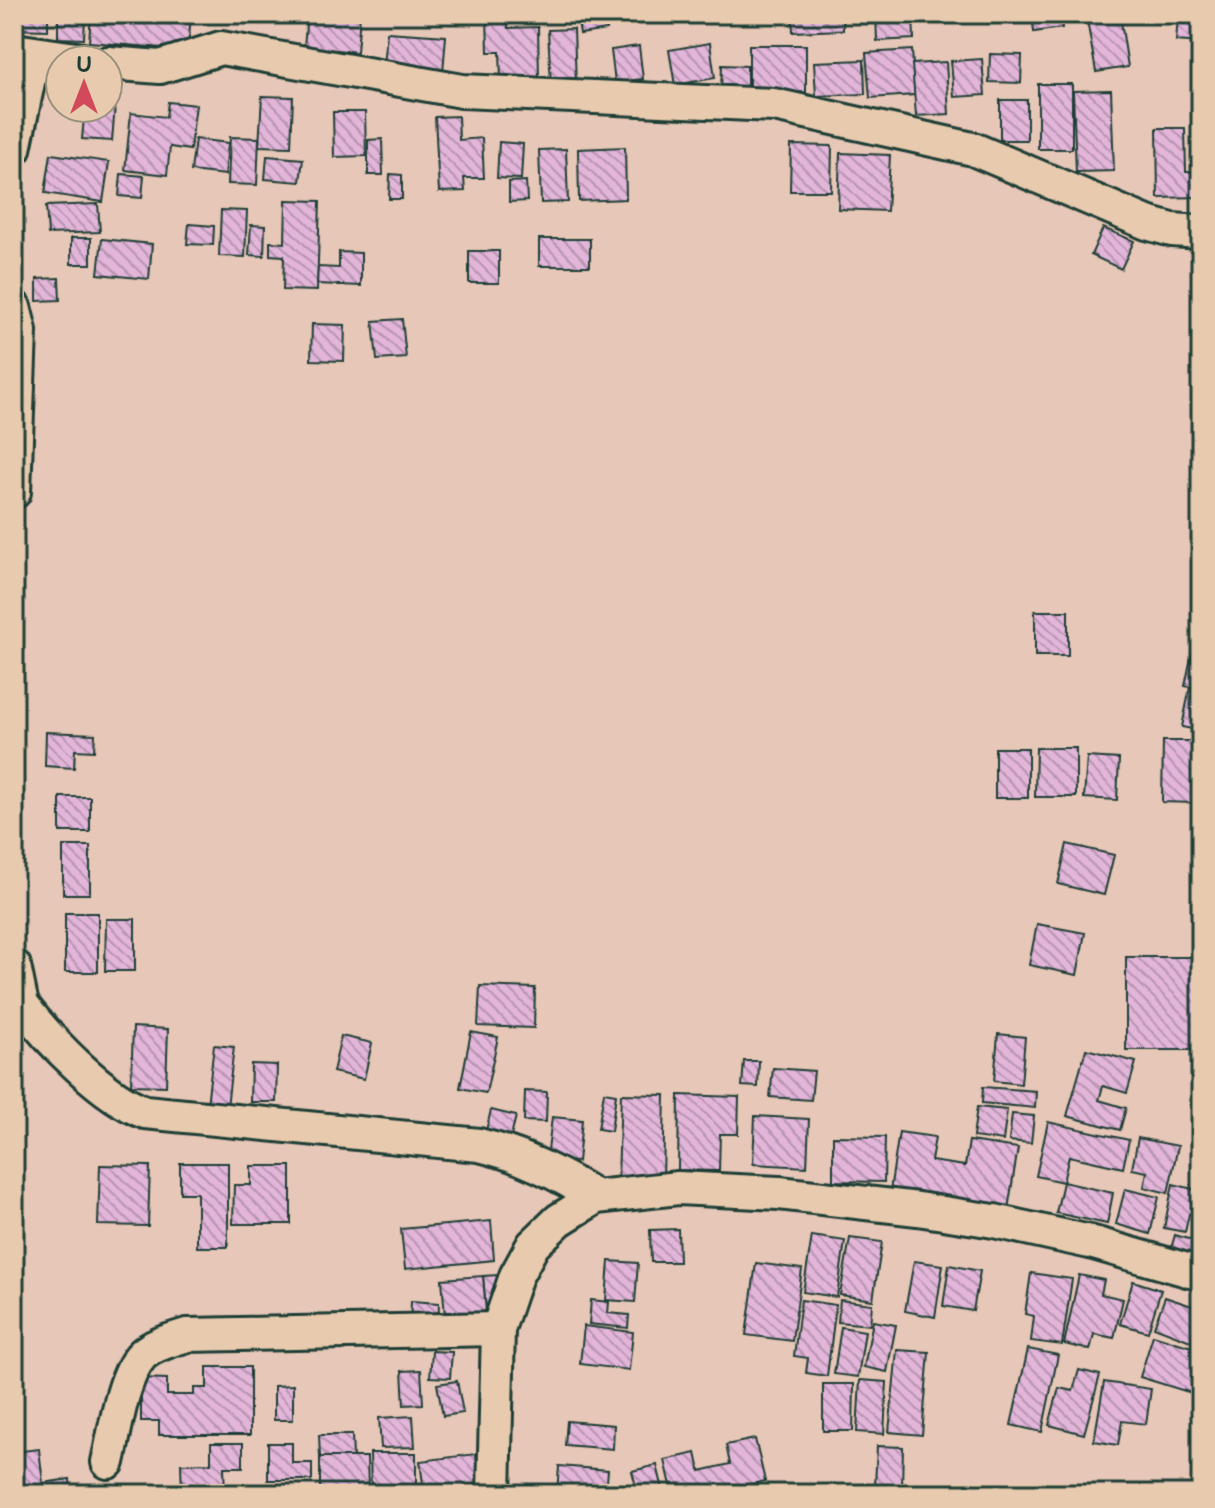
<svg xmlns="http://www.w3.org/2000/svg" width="1215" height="1508" font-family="'Balsamiq Sans',sans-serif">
<defs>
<pattern id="building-back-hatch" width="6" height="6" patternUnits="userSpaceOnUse" patternTransform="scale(2)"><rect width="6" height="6" fill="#e2b5d9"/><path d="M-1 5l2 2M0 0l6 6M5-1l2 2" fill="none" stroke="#b794b1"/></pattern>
</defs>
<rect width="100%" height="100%" fill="#e7c7b7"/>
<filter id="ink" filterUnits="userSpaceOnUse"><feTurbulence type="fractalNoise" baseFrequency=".0125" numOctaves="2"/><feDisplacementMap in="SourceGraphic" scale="16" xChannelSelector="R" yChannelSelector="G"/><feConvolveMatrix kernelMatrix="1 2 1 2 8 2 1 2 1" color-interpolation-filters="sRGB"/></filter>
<g filter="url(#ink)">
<!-- building -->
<g fill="url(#building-back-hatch)" stroke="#1f3d34" stroke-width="2">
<path d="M 14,14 L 48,14 L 48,30 L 14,29 Z"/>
<path d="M 58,14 L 85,14 L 84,39 L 58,38 Z"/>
<path d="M 91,14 L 191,14 L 188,50 L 89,42 Z"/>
<path d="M 307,14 L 360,14 L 357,52 L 304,47 Z"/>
<path d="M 577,14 L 605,14 L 607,30 L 580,34 Z"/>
<path d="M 792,14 L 843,14 L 843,30 L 793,32 Z"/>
<path d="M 876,14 L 913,14 L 914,39 L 877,41 Z"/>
<path d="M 1032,14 L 1060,14 L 1062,28 L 1034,32 Z"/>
<path d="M 508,15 L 508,28 L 538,27 L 539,78 L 501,78 L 500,52 L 488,52 L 487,16 Z"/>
<path d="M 1120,15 L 1128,67 L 1096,72 L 1087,20 Z"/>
<path d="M 1178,17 L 1201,19 L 1201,43 L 1176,41 Z"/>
<path d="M 574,29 L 576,84 L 551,85 L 548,30 Z"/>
<path d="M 387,32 L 446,36 L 443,72 L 384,67 Z"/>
<path d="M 710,43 L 715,78 L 675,85 L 669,50 Z"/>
<path d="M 749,45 L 806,45 L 806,92 L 749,93 Z"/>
<path d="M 639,46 L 643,79 L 615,82 L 611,50 Z"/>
<path d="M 912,50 L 915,95 L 870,98 L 866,53 Z"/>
<path d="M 990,54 L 1022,55 L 1021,83 L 989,82 Z"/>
<path d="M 982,59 L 985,95 L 954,97 L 951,61 Z"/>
<path d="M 864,60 L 865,94 L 816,96 L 814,62 Z"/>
<path d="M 946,62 L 949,114 L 916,116 L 912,64 Z"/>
<path d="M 722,65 L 747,66 L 747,91 L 721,91 Z"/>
<rect x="1038" y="84" width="34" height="65"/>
<path d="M 1111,90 L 1114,171 L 1076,172 L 1073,91 Z"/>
<path d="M 262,96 L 293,97 L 291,147 L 259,146 Z"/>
<rect x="1000" y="100" width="27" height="40"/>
<path d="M 168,102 L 196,105 L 190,150 L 170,147 L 167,175 L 125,170 L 131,113 L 166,117 Z"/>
<path d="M 108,104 L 115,105 L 112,141 L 82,139 L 85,108 L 108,108 Z"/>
<path d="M 333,112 L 365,112 L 366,156 L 334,157 Z"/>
<path d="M 458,116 L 459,140 L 482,138 L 484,178 L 464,178 L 465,191 L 439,192 L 435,117 Z"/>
<path d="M 1157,128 L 1185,128 L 1186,172 L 1201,172 L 1201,197 L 1158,198 Z"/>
<path d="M 230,137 L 259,138 L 257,185 L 228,184 Z"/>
<path d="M 195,139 L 228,143 L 225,175 L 191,171 Z"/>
<path d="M 382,139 L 383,175 L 368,175 L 368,140 Z"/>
<path d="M 499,142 L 523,144 L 521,179 L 497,178 Z"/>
<path d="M 791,145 L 832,146 L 831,191 L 790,191 Z"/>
<path d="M 625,147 L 626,199 L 579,201 L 578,149 Z"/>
<path d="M 566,149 L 568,202 L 541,203 L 539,150 Z"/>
<path d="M 840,153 L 890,155 L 887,211 L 838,209 Z"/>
<path d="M 51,154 L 109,162 L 103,202 L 45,193 Z"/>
<path d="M 267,156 L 303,159 L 300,182 L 265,179 Z"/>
<path d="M 121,174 L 144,176 L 142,198 L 119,196 Z"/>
<path d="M 390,174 L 402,175 L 402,199 L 389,199 Z"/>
<path d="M 526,181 L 527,201 L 509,202 L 509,182 Z"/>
<path d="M 286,200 L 320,201 L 317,291 L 283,290 L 284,256 L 270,255 L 270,242 L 285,243 Z"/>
<path d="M 98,204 L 100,232 L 48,234 L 46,206 Z"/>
<path d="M 221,210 L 247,211 L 245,257 L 219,256 Z"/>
<path d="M 189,224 L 214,226 L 213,245 L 187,244 Z"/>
<path d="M 251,225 L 265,226 L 264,256 L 249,255 Z"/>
<path d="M 1103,228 L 1134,241 L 1121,269 L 1091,255 Z"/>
<rect x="71" y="238" width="20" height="26"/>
<path d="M 102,239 L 152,244 L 149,279 L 98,274 Z"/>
<rect x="539" y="239" width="51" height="27"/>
<rect x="469" y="251" width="30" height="32"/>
<path d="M 339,252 L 361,253 L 361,286 L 317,284 L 318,267 L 339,268 Z"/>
<path d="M 59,278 L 60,300 L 37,301 L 37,279 Z"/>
<path d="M 402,319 L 406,358 L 377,360 L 373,321 Z"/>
<path d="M 312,324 L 345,325 L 344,361 L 311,360 Z"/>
<rect x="1035" y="611" width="33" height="45"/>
<path d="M 1192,653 L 1201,655 L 1201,690 L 1185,686 Z"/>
<path d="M 1190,687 L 1201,689 L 1201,731 L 1182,727 Z"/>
<path d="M 46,732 L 95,734 L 94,751 L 75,750 L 74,768 L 45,766 Z"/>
<path d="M 1163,741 L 1195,741 L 1195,803 L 1162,802 Z"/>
<rect x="995" y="748" width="33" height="50"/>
<path d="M 1036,748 L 1076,748 L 1076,797 L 1035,797 Z"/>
<path d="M 1087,757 L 1119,759 L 1117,800 L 1084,798 Z"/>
<rect x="60" y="797" width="30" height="35"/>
<path d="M 1067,844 L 1114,855 L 1104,895 L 1058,884 Z"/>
<rect x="63" y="846" width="27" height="48"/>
<rect x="65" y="913" width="33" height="59"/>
<path d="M 106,919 L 135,919 L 135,971 L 105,971 Z"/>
<path d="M 1037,924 L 1085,933 L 1077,975 L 1029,965 Z"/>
<rect x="1126" y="957" width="75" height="93"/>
<path d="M 480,986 L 535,988 L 534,1028 L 478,1026 Z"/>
<path d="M 133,1027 L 168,1029 L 166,1086 L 131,1085 Z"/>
<path d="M 471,1032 L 498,1037 L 486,1093 L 460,1088 Z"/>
<path d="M 998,1034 L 1025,1037 L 1021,1084 L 994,1081 Z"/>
<path d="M 341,1036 L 372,1043 L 364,1079 L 333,1072 Z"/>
<path d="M 214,1045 L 234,1047 L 227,1107 L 207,1105 Z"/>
<path d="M 1086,1049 L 1136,1062 L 1127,1093 L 1103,1086 L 1099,1100 L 1126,1108 L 1120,1130 L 1067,1116 Z"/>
<path d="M 744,1061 L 759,1061 L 758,1087 L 742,1086 Z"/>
<path d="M 251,1064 L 277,1065 L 276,1102 L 250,1102 Z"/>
<path d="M 773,1068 L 814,1071 L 811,1100 L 770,1097 Z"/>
<path d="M 983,1087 L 1036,1091 L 1035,1108 L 982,1103 Z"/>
<path d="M 525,1091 L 547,1092 L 546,1122 L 524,1121 Z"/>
<path d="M 604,1092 L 616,1094 L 611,1131 L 598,1129 Z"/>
<path d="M 621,1094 L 665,1095 L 663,1179 L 618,1178 Z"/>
<path d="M 679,1095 L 739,1097 L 738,1134 L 720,1134 L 719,1171 L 678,1170 Z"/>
<path d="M 977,1107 L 1007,1110 L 1003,1141 L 973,1137 Z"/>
<path d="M 491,1110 L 516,1116 L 510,1140 L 485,1135 Z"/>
<path d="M 1012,1114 L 1034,1116 L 1031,1143 L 1009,1141 Z"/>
<path d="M 755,1116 L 809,1119 L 807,1167 L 753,1164 Z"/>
<path d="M 552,1117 L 582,1120 L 578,1162 L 547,1159 Z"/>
<path d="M 1048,1122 L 1129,1140 L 1123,1168 L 1069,1156 L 1063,1182 L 1036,1176 Z"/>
<path d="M 899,1132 L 935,1137 L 931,1161 L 965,1166 L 969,1141 L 1018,1148 L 1008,1209 L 890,1191 Z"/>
<path d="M 833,1136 L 885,1137 L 884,1182 L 833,1181 Z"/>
<path d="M 1138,1138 L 1178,1146 L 1168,1193 L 1144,1187 L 1147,1172 L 1132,1169 Z"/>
<path d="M 180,1163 L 228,1163 L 228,1247 L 197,1247 L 197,1193 L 180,1193 Z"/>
<path d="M 100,1165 L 150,1166 L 148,1226 L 98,1225 Z"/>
<path d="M 251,1166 L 291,1166 L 291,1224 L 233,1224 L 234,1185 L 251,1185 Z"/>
<path d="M 1063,1182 L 1113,1193 L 1107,1224 L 1056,1213 Z"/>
<path d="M 1173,1184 L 1201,1191 L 1201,1217 L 1189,1214 L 1185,1232 L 1164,1228 Z"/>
<path d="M 1125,1189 L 1159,1197 L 1150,1234 L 1116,1224 Z"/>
<path d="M 491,1221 L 494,1260 L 405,1269 L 401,1229 Z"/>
<path d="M 678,1229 L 679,1262 L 651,1262 L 650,1230 Z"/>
<path d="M 1175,1235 L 1198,1242 L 1193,1258 L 1170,1252 Z"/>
<path d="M 812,1236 L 845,1241 L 837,1297 L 803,1292 Z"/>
<path d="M 850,1238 L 882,1242 L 873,1300 L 840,1295 Z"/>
<path d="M 609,1261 L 638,1263 L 635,1302 L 606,1300 Z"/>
<path d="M 914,1261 L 943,1265 L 935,1317 L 905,1311 Z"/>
<path d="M 756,1263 L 802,1269 L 792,1341 L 746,1335 Z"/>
<path d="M 949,1265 L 980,1271 L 973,1311 L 943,1306 Z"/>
<path d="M 1031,1273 L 1072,1279 L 1062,1345 L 1031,1341 L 1034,1316 L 1025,1314 Z"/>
<path d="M 498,1275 L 501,1311 L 486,1313 L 483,1276 Z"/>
<path d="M 1079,1275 L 1104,1280 L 1101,1294 L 1123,1299 L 1114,1338 L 1094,1334 L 1090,1350 L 1064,1344 Z"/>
<path d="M 483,1276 L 486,1313 L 445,1316 L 442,1279 Z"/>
<path d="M 1133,1281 L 1161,1290 L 1148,1332 L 1120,1324 Z"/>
<path d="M 1165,1297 L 1201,1309 L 1201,1345 L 1154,1327 Z"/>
<path d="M 591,1300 L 609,1302 L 608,1313 L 629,1315 L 628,1328 L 589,1324 Z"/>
<path d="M 801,1300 L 836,1305 L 827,1376 L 806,1373 L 808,1358 L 794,1356 Z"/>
<path d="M 840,1300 L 872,1304 L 870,1325 L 838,1322 Z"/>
<path d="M 411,1301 L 439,1303 L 438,1326 L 410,1325 Z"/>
<path d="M 873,1321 L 896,1325 L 887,1372 L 864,1367 Z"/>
<path d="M 584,1326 L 633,1332 L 629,1370 L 580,1364 Z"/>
<path d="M 841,1327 L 865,1331 L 858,1377 L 834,1374 Z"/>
<path d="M 1153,1335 L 1201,1350 L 1201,1396 L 1140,1377 Z"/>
<path d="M 1028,1349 L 1058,1355 L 1042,1432 L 1011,1425 Z"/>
<path d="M 897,1350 L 929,1352 L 922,1435 L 889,1432 Z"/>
<path d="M 432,1351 L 452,1352 L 450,1378 L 430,1377 Z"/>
<path d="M 207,1367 L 250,1367 L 250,1435 L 159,1435 L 159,1421 L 141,1421 L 141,1378 L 167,1379 L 167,1395 L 194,1395 L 194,1388 L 207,1388 Z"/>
<path d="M 421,1370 L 423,1404 L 404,1405 L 402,1371 Z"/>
<path d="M 1079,1370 L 1100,1375 L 1084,1434 L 1049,1425 L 1059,1388 L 1073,1391 Z"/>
<path d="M 860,1380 L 887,1382 L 884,1434 L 857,1432 Z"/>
<path d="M 457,1381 L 463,1413 L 443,1416 L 437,1384 Z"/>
<path d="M 1104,1382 L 1151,1389 L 1146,1424 L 1122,1421 L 1118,1445 L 1094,1441 Z"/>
<path d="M 823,1384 L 854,1384 L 853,1431 L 823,1431 Z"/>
<path d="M 293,1385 L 293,1420 L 274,1420 L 274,1386 Z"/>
<path d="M 413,1416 L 415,1447 L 381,1448 L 379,1418 Z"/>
<path d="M 567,1421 L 614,1425 L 613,1449 L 565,1445 Z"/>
<path d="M 319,1435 L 352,1435 L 353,1457 L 320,1457 Z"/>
<path d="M 755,1439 L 765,1481 L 709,1494 L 673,1494 L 665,1460 L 696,1453 L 700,1471 L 730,1464 L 726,1445 Z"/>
<path d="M 211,1443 L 243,1443 L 243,1467 L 224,1467 L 225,1494 L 182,1494 L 181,1464 L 211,1463 Z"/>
<path d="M 268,1443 L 292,1443 L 292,1463 L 312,1463 L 312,1480 L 268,1480 Z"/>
<path d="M 877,1446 L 903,1447 L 902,1487 L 875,1486 Z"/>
<path d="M 39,1449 L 43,1483 L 70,1479 L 71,1494 L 14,1494 L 14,1452 Z"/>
<path d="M 370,1453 L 416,1453 L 416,1485 L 371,1486 Z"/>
<path d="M 476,1454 L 479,1485 L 424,1492 L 420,1461 Z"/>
<path d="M 320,1457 L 367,1457 L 368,1490 L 320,1491 Z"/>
<path d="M 657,1465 L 664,1494 L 638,1494 L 632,1471 Z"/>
<path d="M 559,1466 L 608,1470 L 606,1493 L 621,1494 L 557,1494 Z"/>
</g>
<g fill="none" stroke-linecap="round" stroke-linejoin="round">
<!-- minor casing -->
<g stroke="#1f3d34" stroke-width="38">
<g id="minor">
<path d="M 14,50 L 83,60"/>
<path d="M 108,63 L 160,67 L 221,48 L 462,91 L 774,105 L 973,149 L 1147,223 L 1172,230 L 1201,232"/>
<path d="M 14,149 L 34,54"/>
<path d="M 14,307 L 20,331 L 14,492"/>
<path d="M 14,966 L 22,1005"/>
<path d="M 14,1011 L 22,1005 C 50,1041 103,1097 145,1112 L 479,1145 C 522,1155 559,1174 596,1197"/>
<path d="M 108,1462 C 115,1433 122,1376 142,1355 C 154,1344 172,1340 187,1335 L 498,1329"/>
<path d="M 494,1494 L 498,1329 L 516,1276 L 533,1245 L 559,1220 L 596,1197 L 678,1188 L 779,1193 L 918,1209 L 994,1221 L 1090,1242 L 1201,1274"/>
</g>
</g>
<!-- minor -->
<use href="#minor" stroke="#e8cbae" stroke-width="32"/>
</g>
</g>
<!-- margin -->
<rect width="1215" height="1508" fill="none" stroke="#e8cbae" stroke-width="48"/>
<rect x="24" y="24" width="1167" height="1460" fill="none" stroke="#1f3d34" stroke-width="3" filter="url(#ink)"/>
<!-- north arrow -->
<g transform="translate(84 84)"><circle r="38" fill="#e8cbae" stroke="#98927d" stroke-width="2"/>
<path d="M0-6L14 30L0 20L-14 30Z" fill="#d1495b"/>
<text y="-12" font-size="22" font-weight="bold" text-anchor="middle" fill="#1f3d34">U</text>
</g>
</svg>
